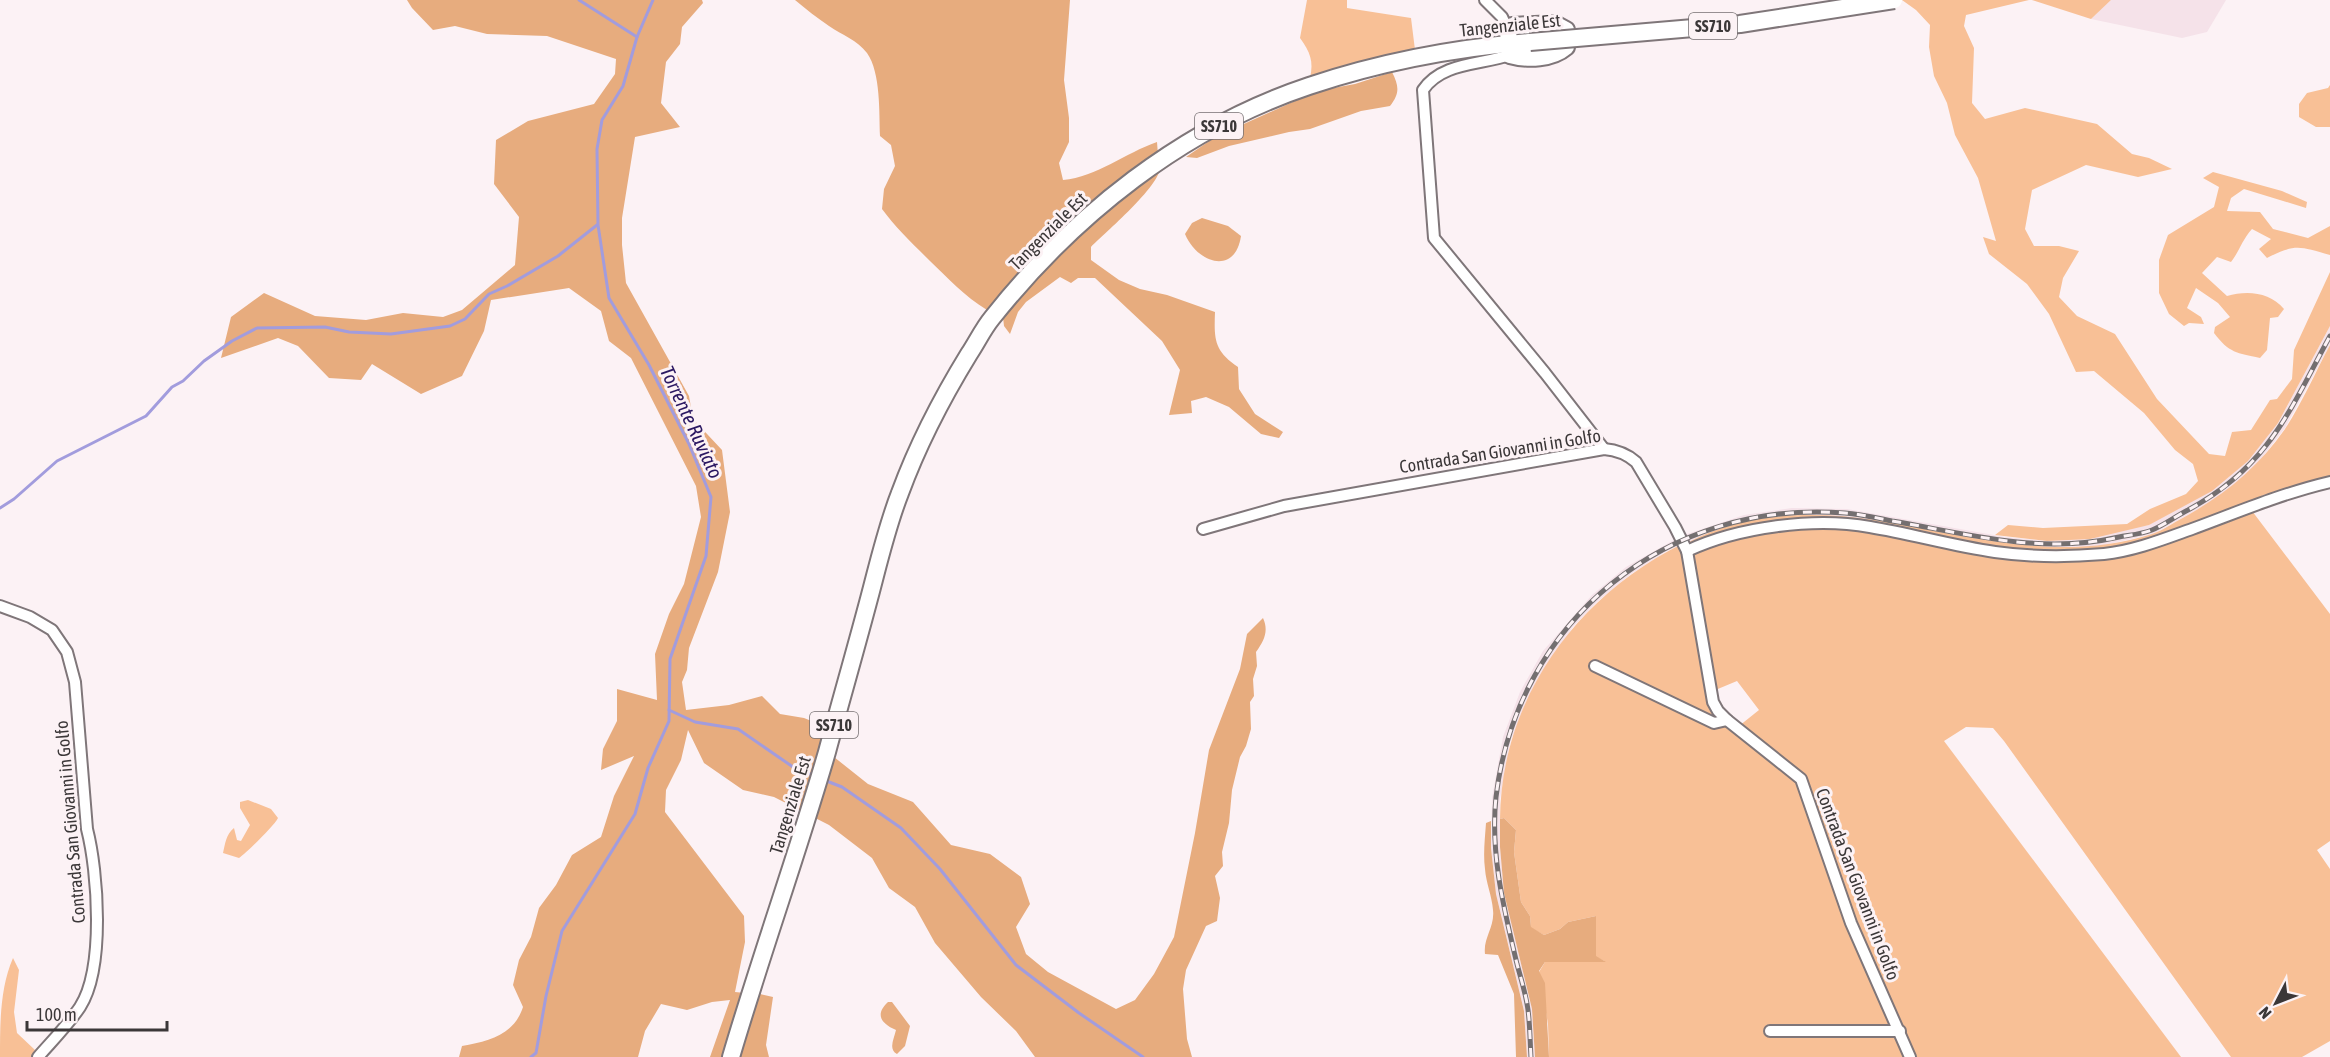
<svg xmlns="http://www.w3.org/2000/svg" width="2330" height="1057" font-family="'Asap Condensed',sans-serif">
<rect width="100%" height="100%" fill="#fcf2f5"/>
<!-- built -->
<g fill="#f5e2e9">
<path d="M 2111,0 L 2226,0 L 2207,32 L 2182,38 L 2091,19 Z"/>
<path d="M 2330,326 L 2330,345 L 2285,428 L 2255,467 L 2217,499 L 2153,534 L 2091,548 L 2047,550 L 1712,533 L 1667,551 L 1631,574 L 1597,602 L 1572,628 L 1511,739 L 1500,799 L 1500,847 L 1504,893 L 1532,1009 L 1535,1057 L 1527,1057 L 1524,1011 L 1496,894 L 1491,847 L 1492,798 L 1503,737 L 1520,692 L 1543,651 L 1592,595 L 1626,567 L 1681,536 L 1744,515 L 1792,508 L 1847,509 L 2005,537 L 2047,541 L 2149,525 L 2278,423 Z"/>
</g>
<!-- green -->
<g fill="#f8c096">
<path d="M 1307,0 L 1347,0 L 1347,8 L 1411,18 L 1415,50 L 1310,78 C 1314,61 1310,52 1300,38 Z"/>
<path d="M 1902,0 L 2029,0 L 1966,15 L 1964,26 L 1974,48 L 1972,103 L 1985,119 L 2025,108 L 2097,124 L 2132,154 L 2149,158 L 2172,169 L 2138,177 L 2086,165 L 2032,190 L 2025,229 L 2034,246 L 2059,246 L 2079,251 L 2063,278 L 2059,297 L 2077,316 L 2115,334 L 2157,399 L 2209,454 L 2225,456 L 2232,432 L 2251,430 L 2270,400 L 2277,399 L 2292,379 L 2294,350 L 2330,272 L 2330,326 L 2278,423 L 2248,461 L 2212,491 L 2149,525 L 2090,539 L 2047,541 L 1995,535 L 2008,525 L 2043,528 L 2127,524 L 2150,509 L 2186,494 L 2198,481 L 2193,464 L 2175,450 L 2144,413 L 2094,371 L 2076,372 L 2049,314 L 2027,284 L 1989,254 L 1983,237 L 1996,241 L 1978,178 L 1955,135 L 1947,103 L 1934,76 L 1929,47 L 1930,25 L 1916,10 Z"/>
<path d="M 2032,0 L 2111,0 L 2091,19 Z"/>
<path d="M 2330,85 L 2330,127 L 2316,127 L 2299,117 L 2299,104 L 2307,93 L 2328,88 Z"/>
<path d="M 2213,172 L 2282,191 L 2307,202 L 2306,208 L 2244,189 L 2231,198 L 2227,211 L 2260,212 L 2273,229 L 2308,238 L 2330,226 L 2330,255 C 2300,247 2296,243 2267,258 L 2259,249 L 2271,239 L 2252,229 C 2242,240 2239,252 2231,262 L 2217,257 L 2202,273 L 2227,296 C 2247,290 2270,292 2284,309 L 2278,317 L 2270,318 L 2267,350 L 2260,358 C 2237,353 2229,353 2214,333 L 2215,327 L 2230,317 L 2218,303 L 2196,288 L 2187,308 L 2201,317 L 2204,324 L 2189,323 L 2184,326 L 2169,314 L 2159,293 L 2159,260 L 2168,235 L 2214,207 L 2219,187 L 2203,178 Z"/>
<path d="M 2330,345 L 2330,477 L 2264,495 L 2246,503 L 2330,614 L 2330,841 L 2317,850 L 2330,869 L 2330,1041 L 2302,1057 L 2231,1057 L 2004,741 L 1993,728 L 1966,727 L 1944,741 L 2181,1057 L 1917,1057 L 1881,982 L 1856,922 L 1808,783 L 1739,726 L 1759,710 L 1737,681 L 1713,691 L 1689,542 C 1744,512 1815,511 1875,520 C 1968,535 2059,564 2152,534 C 2164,530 2176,521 2188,515 C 2227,493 2259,466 2285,429 C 2302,403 2315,373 2330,345 Z"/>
<path d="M 1682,544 L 1711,705 L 1800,781 L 1908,1057 L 1549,1057 L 1548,1024 L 1539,972 L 1545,962 L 1604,961 L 1596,957 L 1596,916 L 1568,922 L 1560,929 L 1544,935 L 1531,928 L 1530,916 L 1521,902 L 1514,852 L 1516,830 L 1504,818 L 1500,819 C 1501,700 1576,596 1682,544 Z"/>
<path d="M 248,800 L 271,809 L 278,818 C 274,826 247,852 239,858 L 223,853 C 225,844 226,834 234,828 L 237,840 L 241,841 L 250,825 L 240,808 L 240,802 Z"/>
<path d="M 13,958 L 19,970 L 14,1012 L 17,1033 L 35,1050 L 32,1057 L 0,1057 C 0,1023 0,988 13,958 Z"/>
</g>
<!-- forest -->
<g fill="#e7ac7e">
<path d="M 407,0 L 702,0 L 703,3 L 682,27 L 680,44 L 666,62 L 661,103 L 680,127 L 635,137 L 622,218 L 622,245 L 626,283 L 689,396 L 693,419 L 722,450 L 730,512 L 718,572 L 689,648 L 687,670 L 682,682 L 686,710 L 729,705 L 762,696 L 780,714 L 804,718 L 824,726 L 834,757 L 868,784 L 913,802 L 951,845 L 990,854 L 1021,877 L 1030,904 L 1016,927 L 1026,954 L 1048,972 L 1116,1009 L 1135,1000 L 1154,974 L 1174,937 L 1195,833 L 1209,750 L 1240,669 L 1247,634 L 1263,618 C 1269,631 1264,641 1256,652 L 1257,666 L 1253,679 L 1254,696 L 1250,702 L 1251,729 L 1246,746 L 1240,757 L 1232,790 L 1229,823 L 1222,852 L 1223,866 L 1215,876 L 1220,898 L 1217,921 L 1206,926 L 1186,970 L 1183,989 L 1187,1039 L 1192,1057 L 1035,1057 L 1016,1031 L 981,997 L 935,943 L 915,907 L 889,888 L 872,858 L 829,825 L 774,797 L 743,790 L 704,763 L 688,730 L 681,760 L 666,790 L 665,812 L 744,916 L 745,942 L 735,992 L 745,993 L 725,1057 L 710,1057 L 730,1000 L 712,1002 L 687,1010 L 661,1004 L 645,1031 L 638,1057 L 459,1057 L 462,1046 C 489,1041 514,1035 523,1007 L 513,985 L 519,960 L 531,937 L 539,908 L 556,885 L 572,855 L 601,837 L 614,796 L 634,756 L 601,770 L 603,749 L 617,721 L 617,689 L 657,700 L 655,654 L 669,614 L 684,584 L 701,517 L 696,486 L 631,358 L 609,341 L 601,311 L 569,288 L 491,300 L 484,331 L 462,376 L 421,394 L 372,364 L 361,380 L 329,378 L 298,346 L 278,338 L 221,358 L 231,317 L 264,293 L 315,316 L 366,320 L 403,313 L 443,317 L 462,310 L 515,265 L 519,217 L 494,184 L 496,140 L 528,121 L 594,104 L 615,74 L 616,59 L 547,36 L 487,34 L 455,26 L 433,30 L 412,8 Z"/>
<path d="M 795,0 L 1070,0 L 1064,80 L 1069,118 L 1069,142 L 1059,163 L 1063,180 C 1097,177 1125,153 1157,142 L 1158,155 L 987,310 C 964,296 949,279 930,261 C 913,244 896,228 882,209 L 884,189 L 895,166 L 891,145 L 880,136 C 879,113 881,73 867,53 C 857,40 842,35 829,26 C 817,18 806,9 795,0 Z"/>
<path d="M 1392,72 C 1399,86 1400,93 1390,106 L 1361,111 L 1310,129 L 1289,132 L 1229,146 L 1197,158 L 1186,157 L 1215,137 L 1317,91 L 1355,84 Z"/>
<path d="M 1160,167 C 1161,185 1105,233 1091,247 L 1091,260 L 1119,280 L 1140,289 L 1167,295 L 1215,312 C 1214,339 1214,351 1238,367 L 1239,389 L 1255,414 L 1283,432 L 1279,438 L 1261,434 L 1229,407 L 1206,397 L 1191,401 L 1192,413 L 1169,415 L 1180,370 L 1162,341 L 1095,278 L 1078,278 L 1071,283 L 1060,277 L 1026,302 L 1018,312 L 1010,334 L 1004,326 L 1003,317 L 1045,266 L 1081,230 Z"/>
<path d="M 1202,218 L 1228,226 L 1241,236 C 1235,276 1197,263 1185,234 L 1192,223 Z"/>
<path d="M 1504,818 L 1516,830 L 1514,852 L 1521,902 L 1530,916 L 1531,927 L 1544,935 L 1560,929 L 1568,922 L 1596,916 L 1596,956 L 1606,962 L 1545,962 L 1539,971 L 1545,983 L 1549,1057 L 1535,1057 L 1532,1009 L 1504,893 L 1500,847 L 1500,819 Z"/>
<path d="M 1491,821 L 1491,848 L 1496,894 L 1524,1011 L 1527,1057 L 1516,1057 L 1514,994 L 1498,955 L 1485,954 C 1483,938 1495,927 1493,910 C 1492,896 1486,883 1485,869 C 1483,854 1485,838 1486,823 Z"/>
<path d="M 756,993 L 773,997 L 766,1045 L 769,1057 L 737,1057 Z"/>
<path d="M 888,1002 L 892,1002 L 910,1026 L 905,1046 L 897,1054 C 888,1049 894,1039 896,1030 C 882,1024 874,1015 888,1002 Z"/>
</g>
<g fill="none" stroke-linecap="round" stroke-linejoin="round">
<!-- stream -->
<g stroke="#a29cdd" stroke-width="3">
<path d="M 579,0 L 637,37"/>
<path d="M 0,508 L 14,499 L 57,461 L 146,416 L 172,387 L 183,381 L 204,361 L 232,341 L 257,328 L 325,327 L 349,332 L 391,334 L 450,326 L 465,319 L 489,294 L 507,286 L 558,256 L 597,225"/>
<path d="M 669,710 L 695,722 L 738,729 L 793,767 L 815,776"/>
<path d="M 824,780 L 842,787 L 901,828 L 940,869 L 1016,965 L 1079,1013 L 1143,1057"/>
<path d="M 531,1057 L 536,1053 L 546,996 L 562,931 L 635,814 L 648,768 L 669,721 L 670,659 L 706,556 L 711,497 L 689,444 L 649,365 L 609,298 L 598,225 L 597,149 L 602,120 L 623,86 L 637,37 L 653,0"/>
</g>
<!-- street casing -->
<g stroke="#7f7679" stroke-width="14">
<g id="street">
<path d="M 1485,0 L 1502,17 L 1508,30"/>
<path d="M 1510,55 C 1481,65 1442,62 1423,90 L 1434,238 L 1545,373 L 1604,449"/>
<path d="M 1203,529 L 1284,506 L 1604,449 C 1616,450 1627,454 1636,462 L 1675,527 L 1687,551 L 1713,702 L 1718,711 L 1727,720 L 1801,779 L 1851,923 L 1910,1057"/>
<path d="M 1687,551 C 1738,527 1814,517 1870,527 C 1912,534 1953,546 1995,552 C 2030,557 2069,557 2104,554 C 2134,551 2164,539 2192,529 C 2238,512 2283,493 2330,482"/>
<path d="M 0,606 L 30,617 L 52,630 L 67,652 L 75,682 L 87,829 C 98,872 105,968 80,1007 C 68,1025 52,1041 38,1057"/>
<path d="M 1595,666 L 1714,723 L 1727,720"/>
<path d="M 1770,1031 L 1900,1031"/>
</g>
</g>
<!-- primary casing -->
<g stroke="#7f7679" stroke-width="20">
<g id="primary">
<path d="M 1555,24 L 1566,30 L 1566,47 C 1552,59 1528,60 1510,55 L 1508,30 L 1512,26 Z"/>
<path d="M 731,1057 C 761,955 797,855 827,752 C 841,700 856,648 870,595 C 879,561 887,526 900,493 C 918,444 942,398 969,354 C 977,342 983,329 992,318 C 1074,215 1183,128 1309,86 C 1381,62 1454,48 1530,42"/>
</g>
</g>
<!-- street -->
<use href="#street" stroke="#fff" stroke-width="10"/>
<!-- primary -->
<use href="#primary" stroke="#fff" stroke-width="16"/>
<!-- rail casing -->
<g stroke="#746f70" stroke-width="5">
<path id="rail" d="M 1531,1057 C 1530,1041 1530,1025 1528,1010 C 1526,994 1521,979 1517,964 C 1504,909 1490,854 1496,797 C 1517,620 1668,499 1845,513 C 1861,514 1877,518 1892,521 C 1969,534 2041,555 2119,537 C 2130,535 2142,534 2152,530 C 2164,525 2176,516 2188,510 C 2268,467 2289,412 2330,336"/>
</g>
<!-- rail -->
<use href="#rail" stroke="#fcf2f5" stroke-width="3" stroke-dasharray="9" stroke-linecap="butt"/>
<!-- primary-bridge casing -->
<g stroke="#7f7679" stroke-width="20" stroke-linecap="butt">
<path id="primary-bridge" d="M 1530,42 L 1740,24 L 1894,0"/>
</g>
<!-- primary-bridge -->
<use href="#primary-bridge" stroke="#fff" stroke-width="16"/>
</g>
<g text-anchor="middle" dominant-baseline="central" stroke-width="6" stroke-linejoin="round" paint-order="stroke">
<!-- shield labels -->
<g fill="#fcf2f5" stroke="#756f71" stroke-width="1.5">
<rect x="1689" y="13" width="48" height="26" rx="4.5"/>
<rect x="1195" y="113" width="48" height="26" rx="4.5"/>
<rect x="810" y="712" width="48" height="26" rx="4.5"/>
</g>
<g font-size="16" font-weight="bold" fill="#3b3738">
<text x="1713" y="26">SS710</text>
<text x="1219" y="126">SS710</text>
<text x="834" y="725">SS710</text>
</g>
<!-- street labels -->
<g font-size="18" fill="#3b3738" stroke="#fcf2f5">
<text transform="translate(1510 25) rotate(-6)">Tangenziale Est</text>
<text transform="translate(1048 231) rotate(-45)">Tangenziale Est</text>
<text transform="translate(1500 451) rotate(-9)">Contrada San Giovanni in Golfo</text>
<text transform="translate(790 805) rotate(-73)">Tangenziale Est</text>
<text transform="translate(70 822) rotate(-95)">Contrada San Giovanni in Golfo</text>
<text transform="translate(1858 884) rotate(69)">Contrada San Giovanni in Golfo</text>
</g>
<!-- water labels -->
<g font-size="20" font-style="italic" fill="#2b1862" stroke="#fcf2f5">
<text transform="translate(692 422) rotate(65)">Torrente Ruviato</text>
</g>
</g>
<!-- north arrow -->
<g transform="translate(2276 1003) rotate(228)" stroke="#fcf2f5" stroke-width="4.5" paint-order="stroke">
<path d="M0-4.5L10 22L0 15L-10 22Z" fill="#3b3738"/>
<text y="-9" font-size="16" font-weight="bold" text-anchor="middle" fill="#3b3738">N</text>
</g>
<!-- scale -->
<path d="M27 1021v9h140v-9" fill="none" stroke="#3b3738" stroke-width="3"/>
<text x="36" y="1021" font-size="18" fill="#3b3738" stroke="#fcf2f5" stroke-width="4.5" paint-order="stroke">100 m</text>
</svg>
